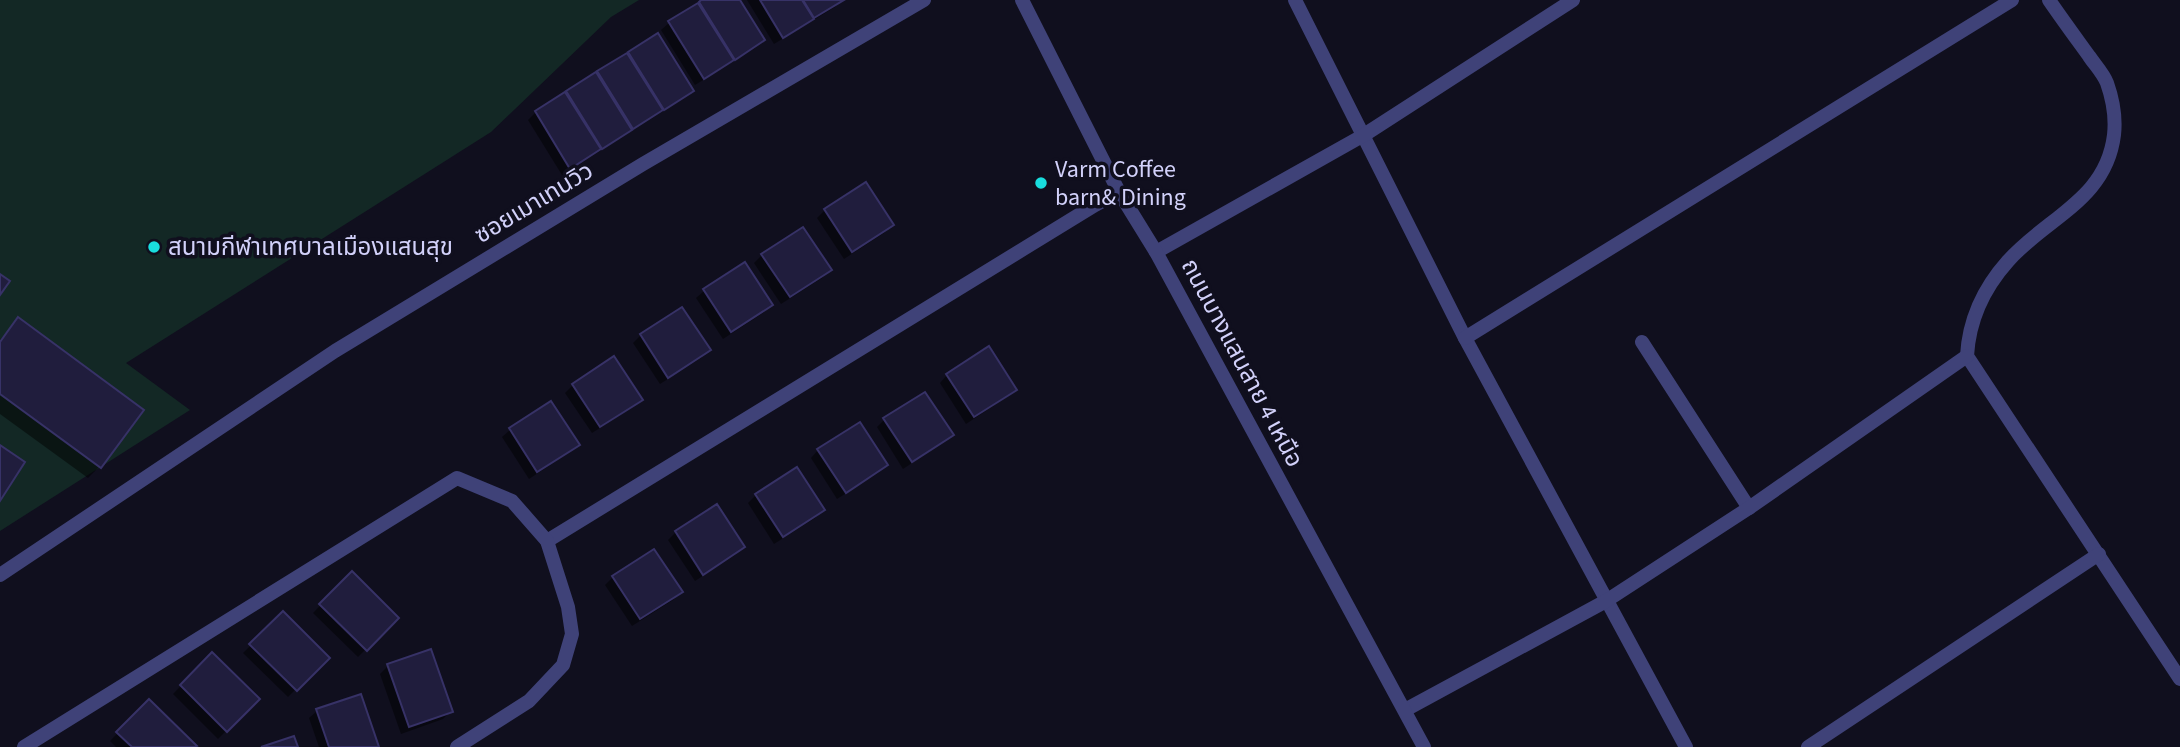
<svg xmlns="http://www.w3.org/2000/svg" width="2180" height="747" font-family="'Source Sans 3','Noto Sans Thai',sans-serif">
<rect width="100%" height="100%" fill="#100f1e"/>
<!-- green -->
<path fill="#132825" d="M 0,0 L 639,0 L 611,17 L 491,132 L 126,363 L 190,410 L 0,531 Z"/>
<!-- shadow -->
<g fill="#0007">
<path d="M 705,0 L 738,0 L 763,40 L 755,48 L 695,85 L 661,30 L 669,23 Z"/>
<path d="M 747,0 L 842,0 L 835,7 L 774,44 Z"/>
<path d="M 658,36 L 692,90 L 684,98 L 562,175 L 528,120 L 536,112 Z"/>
<path d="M 866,184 L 892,225 L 884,233 L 844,259 L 817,218 L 825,210 Z"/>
<path d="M 762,255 L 830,270 L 822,278 L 781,304 L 754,263 Z"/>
<path d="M 704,291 L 771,305 L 763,313 L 723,339 L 696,298 Z"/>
<path d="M 18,320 L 100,466 L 88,478 L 0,414 L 0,340 Z"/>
<path d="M 641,335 L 709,350 L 701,358 L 660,384 L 633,343 Z"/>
<path d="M 947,375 L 1014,389 L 1007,397 L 966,424 L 940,383 Z"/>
<path d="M 573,385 L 641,399 L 633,407 L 592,433 L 565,393 Z"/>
<path d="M 884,420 L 952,435 L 944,442 L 903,469 L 877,427 Z"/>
<path d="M 510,430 L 577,444 L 570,452 L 529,479 L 502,437 Z"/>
<path d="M 818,450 L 886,465 L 878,473 L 837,499 L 811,458 Z"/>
<path d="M 797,469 L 823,510 L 815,518 L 774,544 L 748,503 L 756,495 Z"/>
<path d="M 717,506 L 743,547 L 735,555 L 695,581 L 668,540 L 676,532 Z"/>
<path d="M 352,573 L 397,618 L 358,657 L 313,613 Z"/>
<path d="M 613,577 L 680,592 L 673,600 L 632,626 L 605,585 Z"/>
<path d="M 283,614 L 327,658 L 288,697 L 243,653 Z"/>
<path d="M 212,654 L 258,699 L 218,739 L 173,694 Z"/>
<path d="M 388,666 L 451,711 L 443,719 L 401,734 L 380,674 Z"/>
<path d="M 149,701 L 193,747 L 116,747 L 110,741 Z"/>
<path d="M 317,711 L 377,747 L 319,747 L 309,718 Z"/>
</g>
<!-- building -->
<g fill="#201d3d" stroke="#373267" stroke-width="2">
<path d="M 701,0 L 740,0 L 765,40 L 735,60 L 699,2 Z"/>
<path d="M 760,0 L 802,0 L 814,19 L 783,38 Z"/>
<path d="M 803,0 L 844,0 L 814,18 Z"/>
<path d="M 698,3 L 734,60 L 704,79 L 668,21 Z"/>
<path d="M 658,33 L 694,91 L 664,110 L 628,52 Z"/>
<path d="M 627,53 L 663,110 L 633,129 L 597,71 Z"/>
<path d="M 596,72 L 632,130 L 602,149 L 566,91 Z"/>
<path d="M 565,92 L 601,149 L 570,169 L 535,111 Z"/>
<path d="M 866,182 L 894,225 L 852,252 L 824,209 Z"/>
<path d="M 803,227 L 832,270 L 790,297 L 761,254 Z"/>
<path d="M 745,262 L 773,305 L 731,332 L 703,289 Z"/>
<path d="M 0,274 L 10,281 L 0,295 Z"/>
<path d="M 682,307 L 711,350 L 668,378 L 640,334 Z"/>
<path d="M 18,317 L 144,410 L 101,468 L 0,394 L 0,342 Z"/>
<path d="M 989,346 L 1017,390 L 974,417 L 946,374 Z"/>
<path d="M 614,356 L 643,400 L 600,427 L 572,384 Z"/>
<path d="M 925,392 L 954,435 L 912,462 L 883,418 Z"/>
<path d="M 551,401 L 580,445 L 537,472 L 509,428 Z"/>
<path d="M 860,422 L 888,465 L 846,493 L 817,449 Z"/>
<path d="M 0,445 L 25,462 L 0,501 Z"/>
<path d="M 797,467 L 825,510 L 783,537 L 755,494 Z"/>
<path d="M 717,504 L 745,547 L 703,575 L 675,531 Z"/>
<path d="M 654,549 L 683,592 L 640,619 L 612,576 Z"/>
<path d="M 352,571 L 399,618 L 367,651 L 319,604 Z"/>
<path d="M 283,611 L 330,658 L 297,691 L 249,644 Z"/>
<path d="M 431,649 L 453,712 L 409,727 L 387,664 Z"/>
<path d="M 212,652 L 260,699 L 227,732 L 180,685 Z"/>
<path d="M 361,694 L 379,747 L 329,747 L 316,709 Z"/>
<path d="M 149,699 L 197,746 L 195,747 L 132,747 L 116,732 Z"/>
<path d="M 294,736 L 298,747 L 261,747 Z"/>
</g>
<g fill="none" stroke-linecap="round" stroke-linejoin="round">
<!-- service -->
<path stroke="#3f4278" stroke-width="14" d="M 1642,342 L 1749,508"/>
<!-- minor -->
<g stroke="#3f4278" stroke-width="14">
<path d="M 1295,0 L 1465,338 L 1686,747"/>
<path d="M 2049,0 C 2062,19 2076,38 2089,56 C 2095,65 2103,73 2107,83 C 2113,100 2116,117 2114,135 C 2106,200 2047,217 2008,261 C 1983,289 1969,319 1967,356 L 2180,679"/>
<path d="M 1156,252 L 1364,135 L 1573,0"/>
<path d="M 1465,338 L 2012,0"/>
<path d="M 547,541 L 1095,205 L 1119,192"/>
<path d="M 0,575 L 335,351 L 643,164 L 924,0"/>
<path d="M 1405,710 L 1606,601 L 1749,508 L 1967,356"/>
<path d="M 24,747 L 457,478 L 512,501 L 547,541 L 568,607 L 572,634 L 563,665 L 529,701 L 457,747"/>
<path d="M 1808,747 L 2099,554"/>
</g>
<!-- tertiary -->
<path stroke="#3f4278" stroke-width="14" d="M 1022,0 L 1119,192 L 1156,252 L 1424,747"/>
</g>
<!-- markers -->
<g fill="#19ddde" stroke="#100f1e" stroke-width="2.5">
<circle cx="1041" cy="183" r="7"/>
<circle cx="154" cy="247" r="7"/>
</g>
<g text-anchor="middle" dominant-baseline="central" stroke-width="7" stroke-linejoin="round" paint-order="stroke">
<!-- poi labels -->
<g font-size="24" fill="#d2d1fa" stroke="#100f1e" text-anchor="start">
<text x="1055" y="169">Varm Coffee<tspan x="1055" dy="28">barn&amp; Dining</tspan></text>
<text x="168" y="247">สนามกีฬาเทศบาลเมืองแสนสุข</text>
</g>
<!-- street labels -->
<g font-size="24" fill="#d2d1fa" stroke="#100f1e">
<text transform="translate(534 203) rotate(-31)">ซอยเมาเทนวิว</text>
<text transform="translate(1242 363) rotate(62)">ถนนบางแสนสาย 4 เหนือ</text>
</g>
</g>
</svg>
